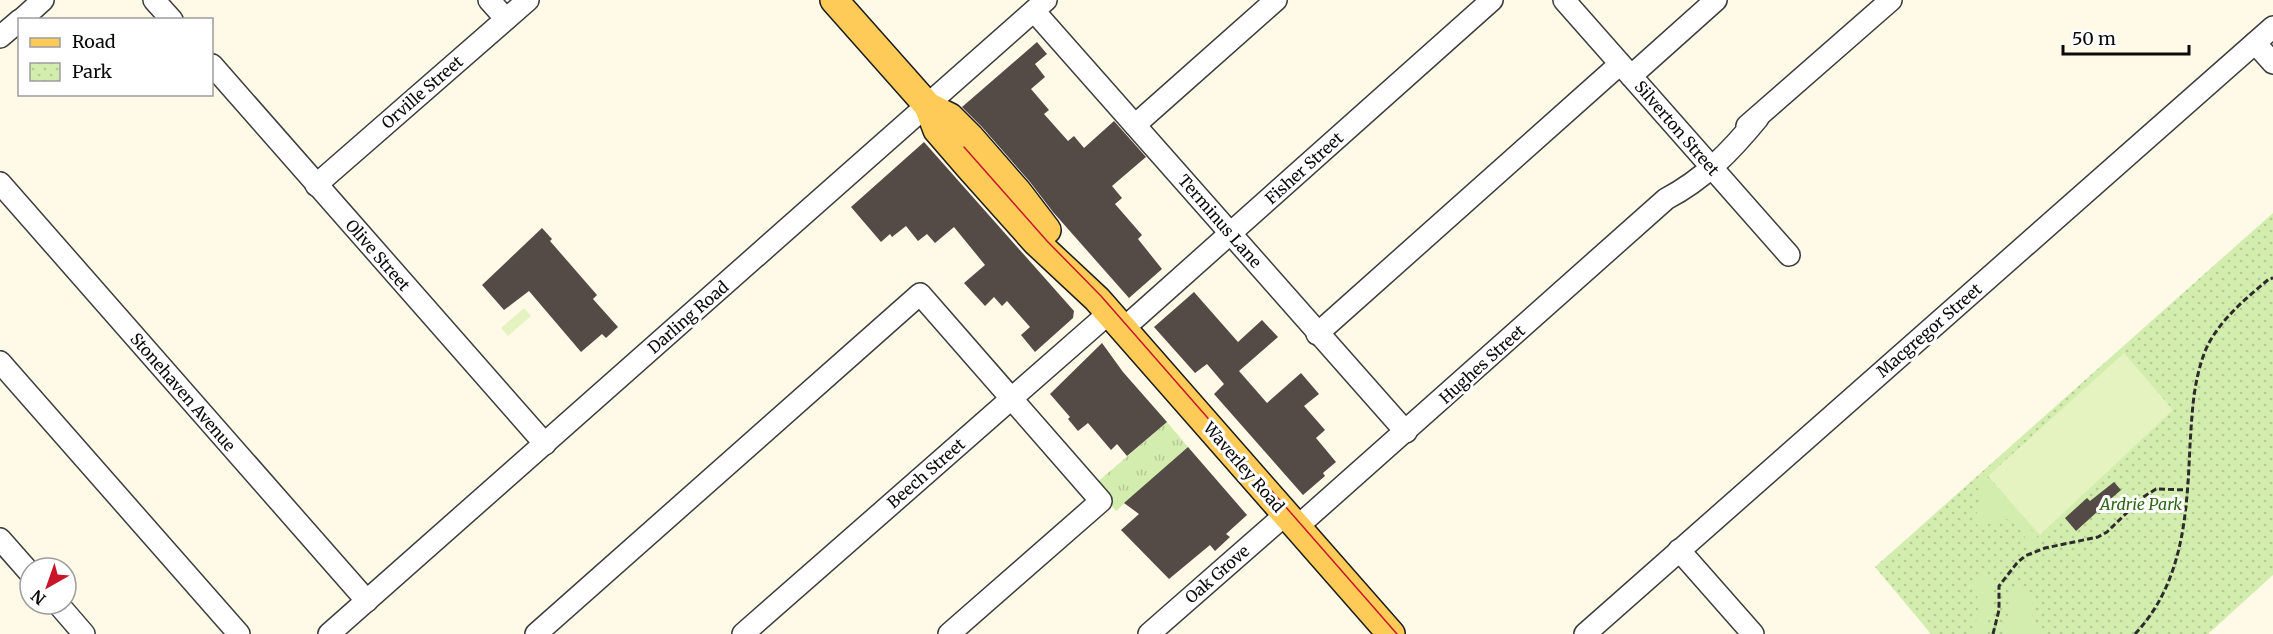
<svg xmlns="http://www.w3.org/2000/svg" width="2273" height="634" font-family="Merriweather,serif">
<defs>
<pattern id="grass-tufts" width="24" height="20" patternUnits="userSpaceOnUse" patternTransform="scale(1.5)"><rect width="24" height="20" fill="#d3edae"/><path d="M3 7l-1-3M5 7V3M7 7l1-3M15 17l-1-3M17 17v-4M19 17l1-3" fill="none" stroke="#b4ca94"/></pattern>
<pattern id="park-dots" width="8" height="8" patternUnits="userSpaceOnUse" patternTransform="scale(1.5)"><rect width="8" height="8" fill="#d3edae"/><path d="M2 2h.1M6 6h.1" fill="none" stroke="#b4ca94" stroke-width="1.8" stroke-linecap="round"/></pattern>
</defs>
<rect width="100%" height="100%" fill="#fff9e8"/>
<!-- grass -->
<path fill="url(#grass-tufts)" d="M 1167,422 L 1188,447 L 1116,511 L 1094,485 Z"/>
<!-- park -->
<path fill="url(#park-dots)" d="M 2273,213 L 2273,575 L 2208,634 L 1931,634 L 1875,567 Z"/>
<!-- garden -->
<g fill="#d3edae">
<path d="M 1981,475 L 1985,476 L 2038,538 L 2039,543 L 2028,547 L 2024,535 L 2015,520 L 2002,519 L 1980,527 L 1974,522 L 1983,490 L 1978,478 Z"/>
<path d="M 1977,576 L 1986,576 L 1992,580 L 1991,610 L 1985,634 L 1974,634 L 1979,604 L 1975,587 Z"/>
<path d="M 2021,586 L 2033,594 L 2032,615 L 2040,634 L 2004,634 L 2012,593 Z"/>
</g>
<!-- pitch -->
<g fill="#e5f3c0">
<path d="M 524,308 L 531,316 L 508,336 L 501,328 Z"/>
<path d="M 2124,353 L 2173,410 L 2040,535 L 1988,476 Z"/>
</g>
<!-- building -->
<g fill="#544a46">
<path d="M 1037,42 L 1047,54 L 1035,64 L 1045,77 L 1031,89 L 1049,110 L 1044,114 L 1068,141 L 1074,136 L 1084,148 L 1114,121 L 1146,157 L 1112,186 L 1122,198 L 1115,204 L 1142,235 L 1138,239 L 1162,269 L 1129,298 L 1053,212 L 1030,182 L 982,127 L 962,107 Z"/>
<path d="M 924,142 L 1074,311 L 1073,318 L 1035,352 L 1021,335 L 1030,327 L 1007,301 L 1002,306 L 994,297 L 985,306 L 964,283 L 985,265 L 954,227 L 935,243 L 927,234 L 918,241 L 906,226 L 892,237 L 890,234 L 881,242 L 851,207 Z"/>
<path d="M 542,228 L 552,239 L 550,241 L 597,295 L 593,299 L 618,327 L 606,338 L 602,334 L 581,352 L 529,291 L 504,310 L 482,285 Z"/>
<path d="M 1194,292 L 1238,342 L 1262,320 L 1278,337 L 1239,371 L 1267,403 L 1301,373 L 1319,394 L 1304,406 L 1325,430 L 1316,438 L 1336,462 L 1323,473 L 1325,476 L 1303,495 L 1214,394 L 1224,384 L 1207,364 L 1195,373 L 1154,327 Z"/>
<path d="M 1102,343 L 1123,372 L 1167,422 L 1127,456 L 1117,444 L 1111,450 L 1088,423 L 1078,431 L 1068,419 L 1070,417 L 1050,394 Z"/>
<path d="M 1188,447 L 1247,515 L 1226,534 L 1230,537 L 1215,551 L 1210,545 L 1169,579 L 1121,530 L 1139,514 L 1124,503 Z"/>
<path d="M 2114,482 L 2121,490 L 2106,503 L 2109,506 L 2099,514 L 2097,512 L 2076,531 L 2065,518 L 2087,498 L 2090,501 Z"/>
</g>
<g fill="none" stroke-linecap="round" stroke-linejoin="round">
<!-- minor casing -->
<g stroke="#3d3d3d" stroke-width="24">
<g id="minor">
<path d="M 154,0 L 172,20"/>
<path d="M 489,0 L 506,19"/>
<path d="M 1564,0 L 1789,255"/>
<path d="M 1034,11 L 1406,432"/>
<path d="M 21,20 L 43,0"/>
<path d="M 0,37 L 20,20"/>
<path d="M 2255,43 L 2273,63"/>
<path d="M 212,65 L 545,444"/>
<path d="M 1631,76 L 1716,0"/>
<path d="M 1135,125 L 1276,0"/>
<path d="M 1747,126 L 1891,0"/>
<path d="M 0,183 L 367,601"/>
<path d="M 316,185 L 528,0"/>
<path d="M 1123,329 L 1492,0"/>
<path d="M 1317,334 L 1620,64"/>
<path d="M 0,362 L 239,634"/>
<path d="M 1297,527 L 1666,199 C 1704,179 1731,151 1758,118"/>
<path d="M 0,539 L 30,573"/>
<path d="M 1679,550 L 1753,634"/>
<path d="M 58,604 L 84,634"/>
<path d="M 329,634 L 1046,0"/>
<path d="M 536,634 L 920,294 L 1101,501 L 949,634"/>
<path d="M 743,634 L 1109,313"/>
<path d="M 1149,634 L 1286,514"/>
<path d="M 1585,634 L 2273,27"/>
</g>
</g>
<!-- major casing -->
<g stroke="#1b1b1b" stroke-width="30">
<g id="major">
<path d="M 834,0 L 928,106 L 937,130 L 969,167 L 1036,242 L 1097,299 L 1391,634"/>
<path d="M 928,106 L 950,117 L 970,137 L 1018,192 L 1047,230"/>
</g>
</g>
<!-- path -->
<g stroke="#2c2c2c" stroke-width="3" stroke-dasharray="6 3" stroke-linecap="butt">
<path d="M 1993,634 L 1999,610 L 1999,586 L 2017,563 L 2025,556 L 2045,548 L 2098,537 L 2107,532 L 2142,498 L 2156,489 L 2188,490"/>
<path d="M 2135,634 C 2184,582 2187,512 2190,445 C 2192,414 2193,384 2204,354 C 2215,324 2245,299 2269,279 L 2273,278"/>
</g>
<!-- minor -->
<use href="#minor" stroke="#fff" stroke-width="21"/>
<!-- major -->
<use href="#major" stroke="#ffcb58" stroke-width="27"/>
<!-- tram -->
<path stroke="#c8152a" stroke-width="1.5" d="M 964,147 L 1047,241 L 1101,296 L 1397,634"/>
</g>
<g text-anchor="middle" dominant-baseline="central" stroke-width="6" stroke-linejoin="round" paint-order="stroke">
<!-- street labels -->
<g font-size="16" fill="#0a0a0a" stroke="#fff">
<text transform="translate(422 92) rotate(-41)">Orville Street</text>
<text transform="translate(1677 128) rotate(49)">Silverton Street</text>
<text transform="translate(1304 168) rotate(-42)">Fisher Street</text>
<text transform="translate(1220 221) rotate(49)">Terminus Lane</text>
<text transform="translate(378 255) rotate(49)">Olive Street</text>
<text transform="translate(688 317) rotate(-41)">Darling Road</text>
<text transform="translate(1929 330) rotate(-41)">Macgregor Street</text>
<text transform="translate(1482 364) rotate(-42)">Hughes Street</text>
<text transform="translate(183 392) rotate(49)">Stonehaven Avenue</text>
<text transform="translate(1244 467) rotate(49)">Waverley Road</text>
<text transform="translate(926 473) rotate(-41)">Beech Street</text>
<text transform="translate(1217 574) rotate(-41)">Oak Grove</text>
</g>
<!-- park labels -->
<g font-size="16" font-style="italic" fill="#2c6715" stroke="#fff">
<text x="2141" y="504">Ardrie Park</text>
</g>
</g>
<!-- legend -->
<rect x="18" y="18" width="195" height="78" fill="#ffffff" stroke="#9d9d9d" stroke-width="1.5"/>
<rect x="30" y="38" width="30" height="9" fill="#ffcb58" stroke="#9d9d9d" stroke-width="1.5"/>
<text x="72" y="48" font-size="18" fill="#0a0a0a">Road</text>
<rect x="30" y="63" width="30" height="18" fill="url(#park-dots)" stroke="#9d9d9d" stroke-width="1.5"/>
<text x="72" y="78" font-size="18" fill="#0a0a0a">Park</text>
<!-- north arrow -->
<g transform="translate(48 586) rotate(220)"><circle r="28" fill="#ffffff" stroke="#9d9d9d" stroke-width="1.5"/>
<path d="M0-4.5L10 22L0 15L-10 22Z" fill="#c8152a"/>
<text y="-9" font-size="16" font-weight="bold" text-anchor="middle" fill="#0a0a0a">N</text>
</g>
<!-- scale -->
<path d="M2063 45v9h126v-9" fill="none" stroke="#0a0a0a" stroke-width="3"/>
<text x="2072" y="45" font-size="18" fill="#0a0a0a" stroke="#ffffff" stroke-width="4.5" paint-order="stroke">50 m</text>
</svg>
